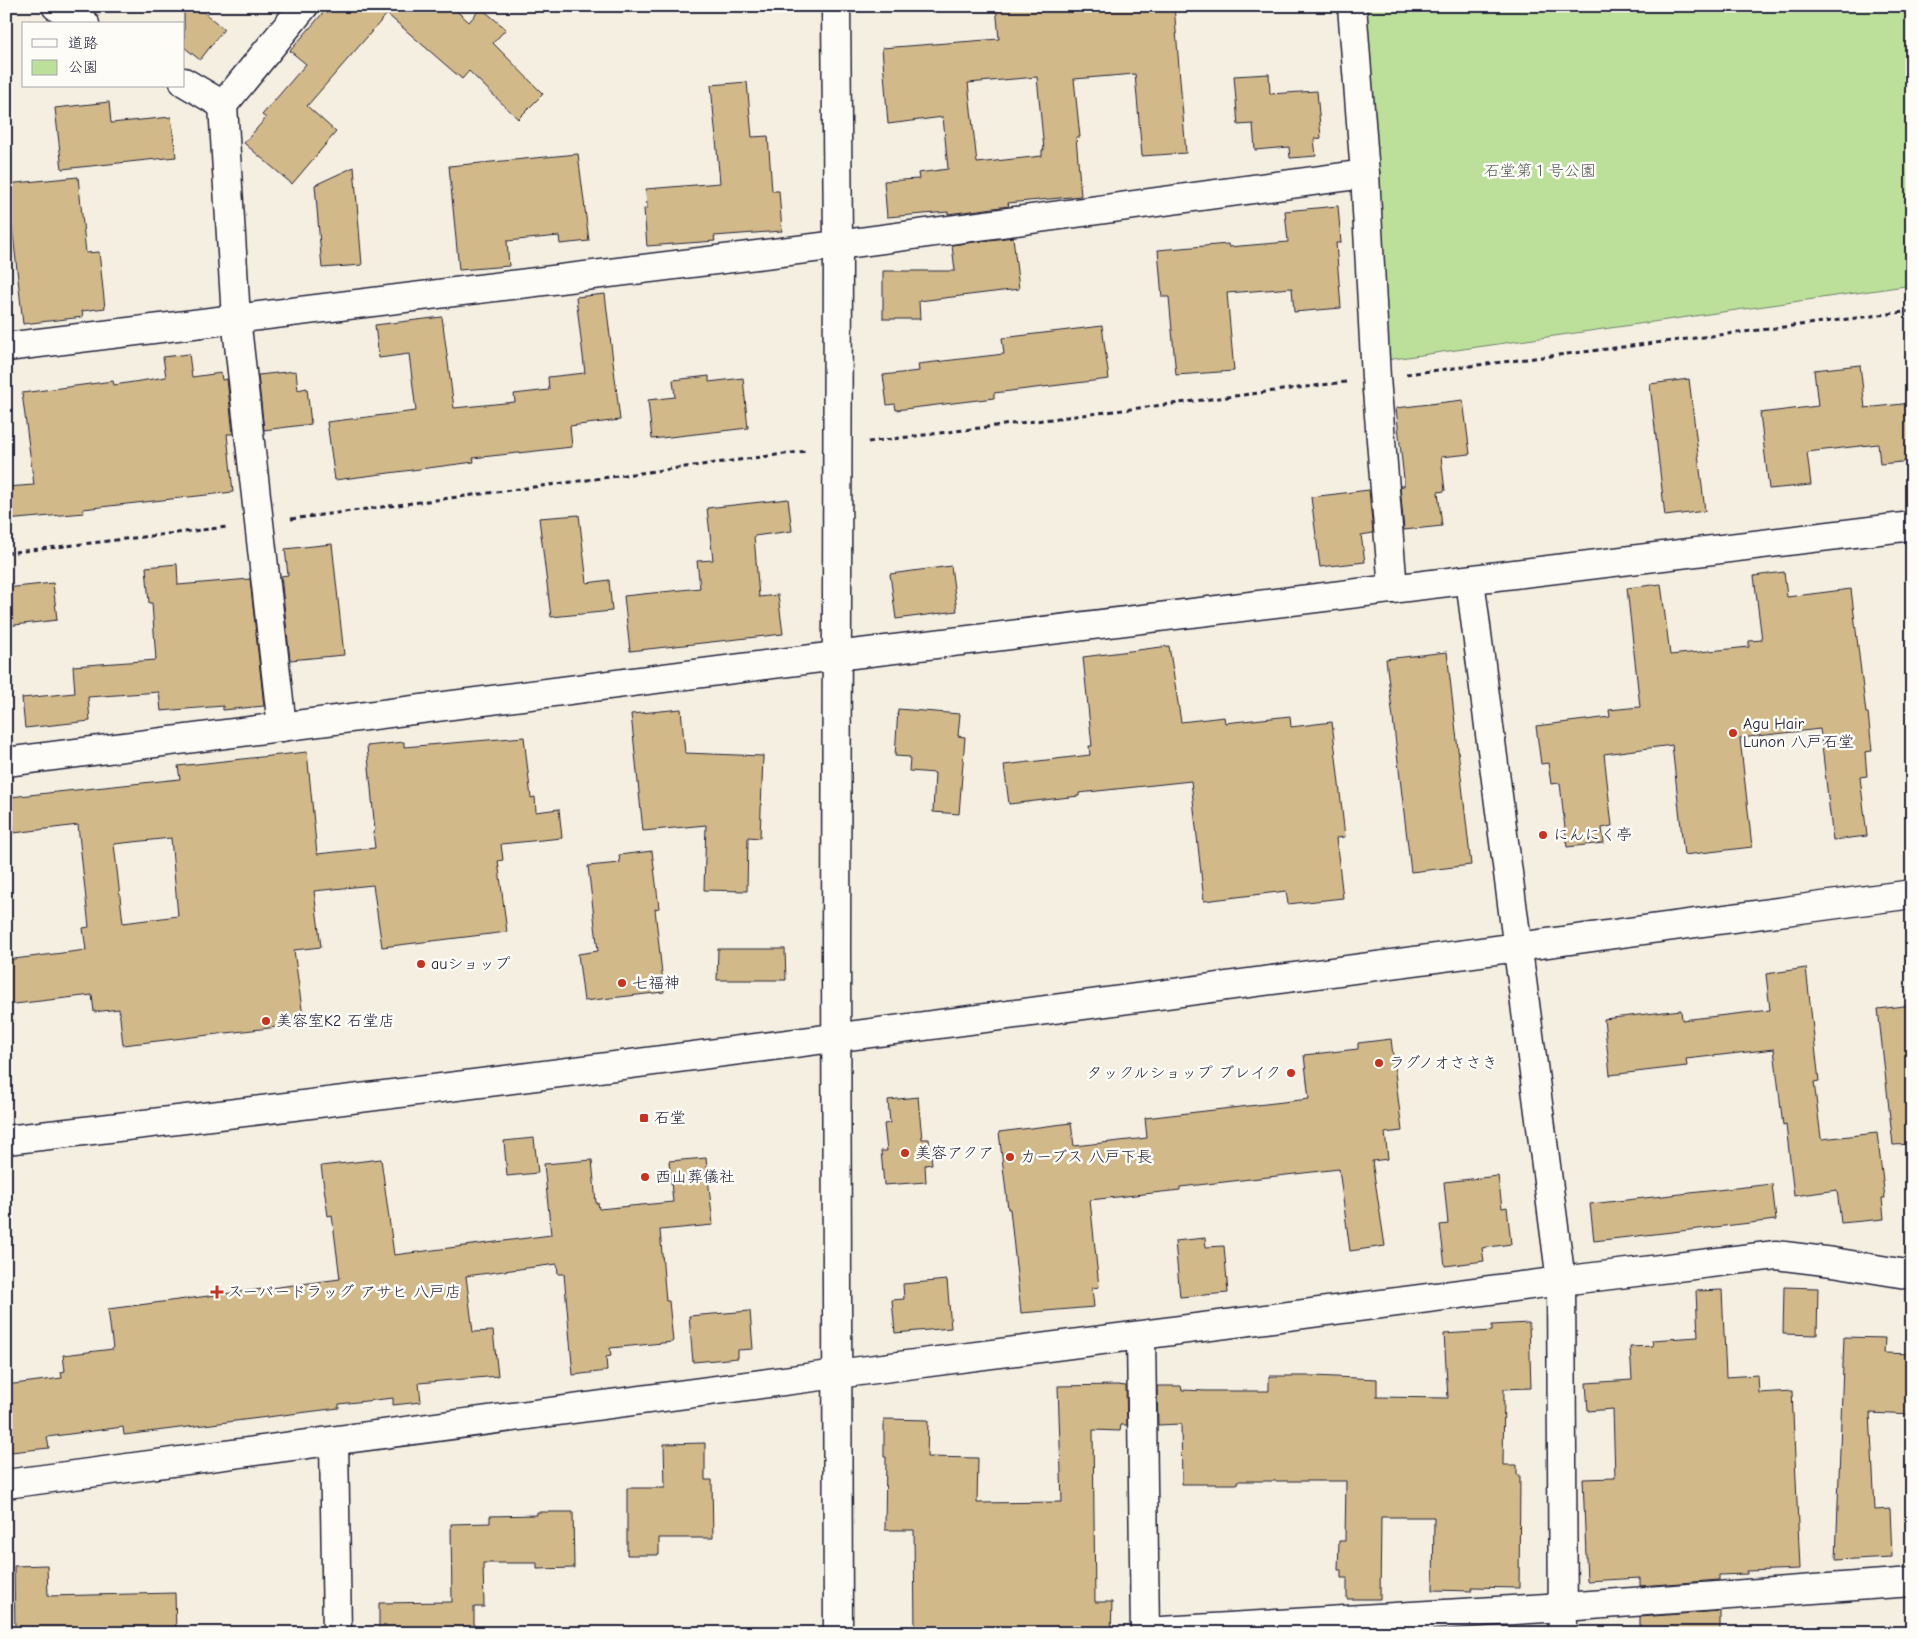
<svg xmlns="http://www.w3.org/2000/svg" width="1918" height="1639" font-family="'Comic Neue','Klee One',sans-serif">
<rect width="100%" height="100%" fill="#f4efe1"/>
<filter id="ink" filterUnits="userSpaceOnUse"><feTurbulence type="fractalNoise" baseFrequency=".02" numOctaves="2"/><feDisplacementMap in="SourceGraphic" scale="10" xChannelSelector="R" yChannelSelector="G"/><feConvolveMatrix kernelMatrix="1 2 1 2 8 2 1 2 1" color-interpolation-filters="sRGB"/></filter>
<g filter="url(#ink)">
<!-- green -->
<path fill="#bce09a" stroke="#6f816a" d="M 1364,6 L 1912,6 L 1912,285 L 1386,360 Z"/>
<!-- building -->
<g fill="#d2b989" stroke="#22223b" fill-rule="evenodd">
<path d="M 184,6 L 196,6 L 224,29 L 200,60 L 184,47 Z"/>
<path d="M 329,6 L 451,6 L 469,22 L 481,8 L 506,29 L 493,43 L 543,94 L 518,119 L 469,71 L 462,79 L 387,14 L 307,106 L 336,132 L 292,184 L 244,143 L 266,118 L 262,115 L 306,64 L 290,51 Z"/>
<path d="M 996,6 L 1174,6 L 1186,153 L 1142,156 L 1135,74 L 1074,79 L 1080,137 L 1076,137 L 1081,196 L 1008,203 L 1009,206 L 948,214 L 948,212 L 887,217 L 884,181 L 919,179 L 918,173 L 948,169 L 943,117 L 888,124 L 882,48 L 999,39 ZM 1037,77 L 1044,150 L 1042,150 L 1042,156 L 977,163 L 968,83 Z"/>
<path d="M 1269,74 L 1270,94 L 1317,91 L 1321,138 L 1314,139 L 1316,156 L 1290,158 L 1289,147 L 1255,150 L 1253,124 L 1238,125 L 1234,76 Z"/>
<path d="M 747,82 L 752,137 L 768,136 L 772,191 L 779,191 L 782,231 L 714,236 L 715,241 L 647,246 L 644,209 L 647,208 L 646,189 L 720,183 L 711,85 Z"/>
<path d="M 109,102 L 111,123 L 171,117 L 176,157 L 62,169 L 55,108 Z"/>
<path d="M 578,154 L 589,241 L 560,244 L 559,236 L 507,241 L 509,266 L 459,270 L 449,166 Z"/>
<path d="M 354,167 L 362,265 L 322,268 L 315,185 Z"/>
<path d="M 78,177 L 86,253 L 99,252 L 105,308 L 82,311 L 83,317 L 23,324 L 12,225 L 6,225 L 6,184 Z"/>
<path d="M 1338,206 L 1341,243 L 1336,243 L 1341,308 L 1294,312 L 1292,288 L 1227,293 L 1234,371 L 1176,375 L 1169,297 L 1162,297 L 1158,250 L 1228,244 L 1229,247 L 1288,242 L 1285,211 Z"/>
<path d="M 1013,237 L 1019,289 L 919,301 L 920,319 L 883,319 L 883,271 L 955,271 L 952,245 Z"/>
<path d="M 605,294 L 620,420 L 570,426 L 572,447 L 473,458 L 474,462 L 335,480 L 327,422 L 416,411 L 409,354 L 379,358 L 375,325 L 442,317 L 454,408 L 515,402 L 514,394 L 549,390 L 548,377 L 585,373 L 576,297 Z"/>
<path d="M 1102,326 L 1109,379 L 994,393 L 994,398 L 896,410 L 895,404 L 887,405 L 883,375 L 919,371 L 918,364 L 1004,354 L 1002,338 Z"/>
<path d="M 189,354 L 192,377 L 221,373 L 222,380 L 227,379 L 233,434 L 227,434 L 233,492 L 83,509 L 84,513 L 6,520 L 6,487 L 34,485 L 22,393 L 113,381 L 114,385 L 166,377 L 163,357 Z"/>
<path d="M 1860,365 L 1865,408 L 1912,403 L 1912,461 L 1880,464 L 1878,444 L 1807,452 L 1811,485 L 1769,489 L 1760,413 L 1818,406 L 1814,370 Z"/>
<path d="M 296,371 L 298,390 L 307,388 L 311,424 L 264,430 L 258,375 Z"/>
<path d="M 709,376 L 709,382 L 743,378 L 748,428 L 652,439 L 648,400 L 675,397 L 673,380 Z"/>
<path d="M 1689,379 L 1705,511 L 1665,516 L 1650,384 Z"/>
<path d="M 1463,400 L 1470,454 L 1441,457 L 1445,491 L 1438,492 L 1442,526 L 1404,530 L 1400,486 L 1404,486 L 1404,479 L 1396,408 Z"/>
<path d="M 1369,490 L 1373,533 L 1361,535 L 1365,562 L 1320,567 L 1311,497 Z"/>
<path d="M 788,499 L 792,531 L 754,536 L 759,597 L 778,595 L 783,634 L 630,651 L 624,596 L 700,588 L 697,561 L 713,560 L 707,508 Z"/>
<path d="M 579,515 L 587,583 L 609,580 L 612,611 L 551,617 L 539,518 Z"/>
<path d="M 332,544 L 344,655 L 290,660 L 281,576 L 288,575 L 285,549 Z"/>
<path d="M 177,564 L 178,585 L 250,579 L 264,706 L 223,710 L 223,706 L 161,711 L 159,692 L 88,697 L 90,721 L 25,728 L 22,698 L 75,693 L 73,666 L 156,660 L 152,603 L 149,603 L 146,567 Z"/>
<path d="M 951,566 L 957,611 L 896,619 L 890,574 Z"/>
<path d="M 1784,572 L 1787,597 L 1851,589 L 1866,713 L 1868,713 L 1872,751 L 1865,752 L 1867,776 L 1860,777 L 1867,836 L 1833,840 L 1820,729 L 1740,738 L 1752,847 L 1684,855 L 1672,745 L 1604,754 L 1612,826 L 1602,828 L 1604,843 L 1567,847 L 1560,783 L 1551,784 L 1548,763 L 1541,764 L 1536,726 L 1610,717 L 1609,710 L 1640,707 L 1627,588 L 1661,584 L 1670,655 L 1749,647 L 1749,641 L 1762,640 L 1754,576 Z"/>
<path d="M 53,583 L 57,620 L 6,626 L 6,588 Z"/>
<path d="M 1169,646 L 1181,722 L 1224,717 L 1225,723 L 1290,716 L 1291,727 L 1332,722 L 1345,837 L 1336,838 L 1343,898 L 1288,904 L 1286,891 L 1204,901 L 1191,781 L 1079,793 L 1079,796 L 1009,804 L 1004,765 L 1090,755 L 1089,746 L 1092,746 L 1083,657 Z"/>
<path d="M 1447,652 L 1471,865 L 1411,872 L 1386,659 Z"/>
<path d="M 681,709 L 685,753 L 763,756 L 760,838 L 748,837 L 747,891 L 704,890 L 706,825 L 643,831 L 631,714 Z"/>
<path d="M 898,709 L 960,714 L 958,736 L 965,737 L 959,814 L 933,812 L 935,773 L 909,771 L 910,757 L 895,756 Z"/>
<path d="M 524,737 L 531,798 L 535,797 L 536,812 L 559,809 L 562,838 L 501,844 L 503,860 L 498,861 L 507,932 L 382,947 L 373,885 L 314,891 L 321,947 L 294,950 L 304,1024 L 123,1045 L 119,1009 L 94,1012 L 92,995 L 6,1005 L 6,960 L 86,950 L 83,928 L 89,927 L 78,825 L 14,833 L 10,797 L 180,779 L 178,766 L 307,752 L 317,854 L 375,848 L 373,832 L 375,831 L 367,746 L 404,742 L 404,747 ZM 171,838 L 178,916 L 123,923 L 114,844 Z"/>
<path d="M 652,851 L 659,908 L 655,909 L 664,992 L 584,1001 L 578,954 L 598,951 L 588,866 L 620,863 L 619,855 Z"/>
<path d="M 718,949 L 785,949 L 786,980 L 717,980 Z"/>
<path d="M 1806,968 L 1819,1081 L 1814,1082 L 1821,1138 L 1822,1139 L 1877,1133 L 1885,1198 L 1882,1198 L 1884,1219 L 1841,1223 L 1837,1190 L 1794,1196 L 1786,1125 L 1783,1126 L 1774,1049 L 1686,1059 L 1687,1066 L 1610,1075 L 1604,1019 L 1681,1010 L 1682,1020 L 1770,1010 L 1766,974 Z"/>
<path d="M 1912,1005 L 1912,1144 L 1893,1145 L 1878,1009 Z"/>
<path d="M 1391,1039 L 1402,1131 L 1385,1133 L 1388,1159 L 1372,1161 L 1385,1246 L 1350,1251 L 1339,1169 L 1180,1187 L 1180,1190 L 1090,1200 L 1099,1287 L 1092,1288 L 1094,1307 L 1021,1313 L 1010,1209 L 1008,1209 L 999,1132 L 1071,1123 L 1074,1146 L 1147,1138 L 1145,1118 L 1309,1099 L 1304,1055 L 1358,1049 L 1358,1043 Z"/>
<path d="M 918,1097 L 922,1139 L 929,1139 L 932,1164 L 925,1165 L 926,1182 L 884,1185 L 881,1151 L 887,1151 L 884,1124 L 890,1123 L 888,1100 Z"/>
<path d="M 534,1138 L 538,1173 L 507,1176 L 504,1141 Z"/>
<path d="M 706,1158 L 713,1225 L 660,1230 L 666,1301 L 669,1301 L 673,1342 L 610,1348 L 611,1356 L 606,1357 L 607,1371 L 573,1375 L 564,1274 L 558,1274 L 557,1264 L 466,1276 L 473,1332 L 493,1331 L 498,1376 L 419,1383 L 421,1402 L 393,1405 L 393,1398 L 339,1404 L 339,1408 L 124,1435 L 123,1427 L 47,1437 L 49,1448 L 11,1452 L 6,1415 L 6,1385 L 62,1378 L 61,1372 L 65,1371 L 63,1355 L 113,1349 L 108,1309 L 340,1279 L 332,1215 L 328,1216 L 321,1166 L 381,1159 L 394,1255 L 551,1235 L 544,1164 L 592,1160 L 596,1203 L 598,1203 L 599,1209 L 673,1202 L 669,1161 Z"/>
<path d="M 1498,1176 L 1502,1208 L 1507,1207 L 1511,1244 L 1482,1248 L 1484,1261 L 1445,1266 L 1440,1225 L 1448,1224 L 1444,1182 Z"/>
<path d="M 1772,1184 L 1776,1220 L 1594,1241 L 1590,1204 Z"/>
<path d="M 1205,1238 L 1206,1247 L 1224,1246 L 1228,1293 L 1180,1297 L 1175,1241 Z"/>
<path d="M 947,1280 L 951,1328 L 895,1333 L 892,1300 L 904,1299 L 903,1284 Z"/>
<path d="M 1784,1287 L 1818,1288 L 1817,1335 L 1783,1334 Z"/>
<path d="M 1722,1290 L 1726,1377 L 1758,1375 L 1759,1393 L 1792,1391 L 1800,1569 L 1747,1571 L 1747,1574 L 1719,1575 L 1719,1580 L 1640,1586 L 1640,1578 L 1587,1581 L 1583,1479 L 1615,1478 L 1613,1409 L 1588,1411 L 1586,1383 L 1632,1380 L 1630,1347 L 1653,1346 L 1652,1340 L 1698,1337 L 1696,1291 Z"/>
<path d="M 750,1311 L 753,1349 L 738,1350 L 738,1358 L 693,1362 L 689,1316 Z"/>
<path d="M 1529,1323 L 1531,1388 L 1504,1389 L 1503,1465 L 1517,1465 L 1517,1475 L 1520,1475 L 1519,1588 L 1472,1587 L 1472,1591 L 1433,1590 L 1434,1517 L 1381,1517 L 1380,1599 L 1347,1599 L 1347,1578 L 1341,1578 L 1341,1570 L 1338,1570 L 1339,1541 L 1345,1541 L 1346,1481 L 1237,1481 L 1237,1484 L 1182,1484 L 1181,1424 L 1158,1425 L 1157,1386 L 1181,1386 L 1182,1390 L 1206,1391 L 1269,1391 L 1269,1376 L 1314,1376 L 1377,1379 L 1377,1397 L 1448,1398 L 1444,1334 L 1492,1331 L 1492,1325 Z"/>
<path d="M 1844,1337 L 1885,1338 L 1884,1353 L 1912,1354 L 1912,1415 L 1870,1413 L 1875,1510 L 1890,1509 L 1892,1557 L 1836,1560 Z"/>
<path d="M 1117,1385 L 1126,1386 L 1127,1425 L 1121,1425 L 1120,1431 L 1093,1430 L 1095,1602 L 1112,1602 L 1111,1633 L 915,1633 L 914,1530 L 885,1530 L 886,1457 L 884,1457 L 884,1419 L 928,1420 L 927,1457 L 978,1458 L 977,1503 L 1062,1502 L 1058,1386 Z"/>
<path d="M 705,1443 L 705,1480 L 712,1480 L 713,1538 L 659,1538 L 659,1555 L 627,1555 L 627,1488 L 665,1488 L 664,1444 Z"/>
<path d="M 537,1512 L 573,1512 L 574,1568 L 537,1569 L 537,1563 L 483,1563 L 484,1607 L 474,1607 L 474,1631 L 379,1633 L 379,1603 L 452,1602 L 451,1524 L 490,1523 L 490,1516 L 537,1515 Z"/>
<path d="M 47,1565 L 48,1596 L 175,1593 L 176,1633 L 15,1633 L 14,1566 Z"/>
<path d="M 1720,1611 L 1720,1633 L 1640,1633 L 1640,1617 Z"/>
</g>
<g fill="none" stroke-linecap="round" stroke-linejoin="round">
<!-- minor casing -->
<g stroke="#22223b" stroke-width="31">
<g id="minor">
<path d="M 56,6 L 85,24"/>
<path d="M 1352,6 L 1365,174 L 1376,378 L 1393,589"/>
<path d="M 184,82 L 223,105"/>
<path d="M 6,347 L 838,245 L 1365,174"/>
<path d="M 1470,580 L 1561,1281 L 1563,1633"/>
<path d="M 282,727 L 236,318 L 223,105 L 304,6"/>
<path d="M 6,762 L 836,656 L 1912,526"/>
<path d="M 1141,1336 L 1145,1633"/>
<path d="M 334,1441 L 337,1633"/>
<path d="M 6,1484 L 837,1374 L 1561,1281 L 1776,1255 L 1833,1262 L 1912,1275"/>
<path d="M 1145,1632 L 1563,1607 L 1912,1582"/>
</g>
</g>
<!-- tertiary casing -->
<g stroke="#22223b" stroke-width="31">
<g id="tertiary">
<path d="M 836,6 L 838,245 L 836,949 L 838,1633"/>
<path d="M 6,1140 C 642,1067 1277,979 1912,894"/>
</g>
</g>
<!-- path -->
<g stroke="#22223b" stroke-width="3" stroke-dasharray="5 4" stroke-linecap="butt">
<path d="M 1406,374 L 1912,311"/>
<path d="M 868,442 L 1346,382"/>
<path d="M 291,519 L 807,451"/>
<path d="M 6,553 L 227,527"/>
</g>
<!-- minor -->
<use href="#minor" stroke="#fdfcf7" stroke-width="28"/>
<!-- tertiary -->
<use href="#tertiary" stroke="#fdfcf7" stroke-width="28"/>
</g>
</g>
<!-- markers -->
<g fill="#c8321e" stroke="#fdfcf7" stroke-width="2">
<circle cx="1733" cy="733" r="5"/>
<circle cx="1543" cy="835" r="5"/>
<circle cx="421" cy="964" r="5"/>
<circle cx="622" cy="983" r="5"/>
<circle cx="266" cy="1021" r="5"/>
<circle cx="1379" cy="1063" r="5"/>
<circle cx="1291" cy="1073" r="5"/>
<rect x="639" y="1113" width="10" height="10" rx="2.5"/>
<circle cx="905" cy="1153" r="5"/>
<circle cx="1010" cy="1157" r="5"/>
<circle cx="645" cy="1177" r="5"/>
<path d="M214.5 1284.5h5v5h5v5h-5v5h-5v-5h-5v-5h5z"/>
</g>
<g text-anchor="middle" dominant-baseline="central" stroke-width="5" stroke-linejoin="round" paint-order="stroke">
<!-- park labels -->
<g font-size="16" fill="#505b58" stroke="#fdfcf7">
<text x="1540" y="171">石堂第１号公園</text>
</g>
<!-- poi labels -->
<g font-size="16" fill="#22223b" stroke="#fdfcf7" text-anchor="start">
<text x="1743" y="724">Agu Hair<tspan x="1743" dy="18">Lunon 八戸石堂</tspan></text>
<text x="1553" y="835">にんにく亭</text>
<text x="431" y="964">auショップ</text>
<text x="632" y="983">七福神</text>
<text x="276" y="1021">美容室K2 石堂店</text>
<text x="1389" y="1063">ラグノオささき</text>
<text x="1281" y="1073" text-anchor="end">タックルショップ ブレイク</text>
<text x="654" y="1118">石堂</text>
<text x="915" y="1153">美容アクア</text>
<text x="1020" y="1157">カーブス 八戸下長</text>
<text x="655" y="1177">西山葬儀社</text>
<text x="227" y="1292">スーパードラッグ アサヒ 八戸店</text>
</g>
</g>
<!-- margin -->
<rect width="1918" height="1639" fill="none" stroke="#fdfcf7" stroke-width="25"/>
<rect x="12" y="12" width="1893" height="1614" fill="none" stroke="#22223b" stroke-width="2" filter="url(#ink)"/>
<!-- legend -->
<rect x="22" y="22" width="162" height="65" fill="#fdfcf7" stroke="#a5a5ac"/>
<rect x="32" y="39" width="25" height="8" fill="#fdfcf7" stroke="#a5a5ac"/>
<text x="68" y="48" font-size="15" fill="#22223b">道路</text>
<rect x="32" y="60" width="25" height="15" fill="#bce09a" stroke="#a5a5ac"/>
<text x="68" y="72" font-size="15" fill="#22223b">公園</text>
</svg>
